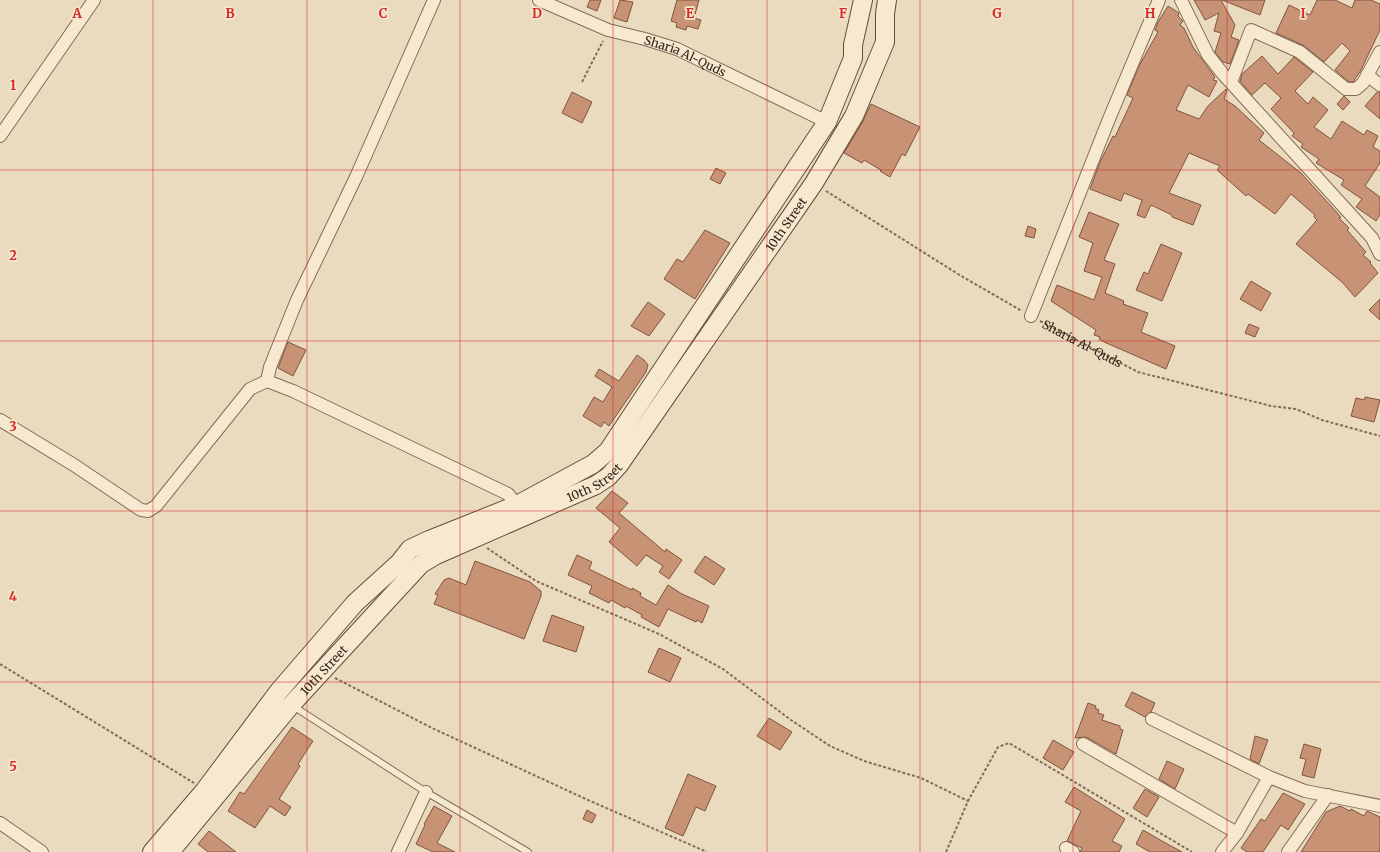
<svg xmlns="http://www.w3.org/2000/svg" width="1380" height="852" font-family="Merriweather,serif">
<rect width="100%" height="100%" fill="#ebdbbe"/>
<!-- building -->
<g fill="#c89275" stroke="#81543e">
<path d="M 590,0 L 601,0 L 597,11 L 587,7 Z"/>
<path d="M 620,0 L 633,2 L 627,22 L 614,18 Z"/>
<path d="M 677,0 L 699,0 L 694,18 L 701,20 L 698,29 L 687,26 L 686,30 L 676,27 L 677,23 L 671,21 Z"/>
<path d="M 1194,0 L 1221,0 L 1235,25 L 1231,37 L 1239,40 L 1230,64 L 1223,62 L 1215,52 L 1221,33 L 1214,31 L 1219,13 L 1205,20 Z"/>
<path d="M 1222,0 L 1265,0 L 1260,15 Z"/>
<path d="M 1317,0 L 1335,0 L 1352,8 L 1355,0 L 1371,0 L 1380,4 L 1380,30 L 1361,70 L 1353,82 L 1349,82 L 1335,70 L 1350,51 L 1342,43 L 1324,62 L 1303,45 L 1276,33 L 1289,5 L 1310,15 Z"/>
<path d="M 1168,6 L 1179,13 L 1178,16 L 1183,21 L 1180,25 L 1184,28 L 1193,47 L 1215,77 L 1213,80 L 1217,81 L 1209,97 L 1188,85 L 1176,110 L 1199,119 L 1208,106 L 1226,89 L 1227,90 L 1224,99 L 1235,106 L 1264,133 L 1259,140 L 1301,173 L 1341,217 L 1339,218 L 1349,228 L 1347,230 L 1366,252 L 1363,255 L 1371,262 L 1370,263 L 1378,273 L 1355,297 L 1342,282 L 1296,244 L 1317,220 L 1314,217 L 1315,215 L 1291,194 L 1275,214 L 1248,194 L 1246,196 L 1217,170 L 1220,166 L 1189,153 L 1169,193 L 1201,205 L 1193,225 L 1172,217 L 1172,215 L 1151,205 L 1145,218 L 1137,215 L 1142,200 L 1124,193 L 1121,201 L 1090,189 L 1100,162 L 1113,136 L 1115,137 L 1133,98 L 1127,95 L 1139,66 L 1158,32 L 1155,30 L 1158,22 Z"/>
<path d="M 1262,56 L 1278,74 L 1294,57 L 1313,72 L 1295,91 L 1308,104 L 1313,97 L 1328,110 L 1314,127 L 1331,139 L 1342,121 L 1364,135 L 1367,130 L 1378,136 L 1373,147 L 1380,151 L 1380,163 L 1365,186 L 1380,197 L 1380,215 L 1376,221 L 1356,207 L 1362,199 L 1341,185 L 1344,180 L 1316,163 L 1319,159 L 1301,147 L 1303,144 L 1292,136 L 1294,133 L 1271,109 L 1281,98 L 1265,83 L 1252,95 L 1240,81 L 1242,74 Z"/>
<path d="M 572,92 L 592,102 L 582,123 L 562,113 Z"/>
<path d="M 1377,92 L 1380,92 L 1380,119 L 1365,106 Z"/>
<path d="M 1344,96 L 1350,102 L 1343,110 L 1337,104 Z"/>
<path d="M 871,104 L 920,127 L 905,156 L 902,154 L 890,177 L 880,171 L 881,170 L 864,160 L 862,163 L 844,153 L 863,121 Z"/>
<path d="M 716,168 L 726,173 L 720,184 L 710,179 Z"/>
<path d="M 1089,212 L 1119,224 L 1104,260 L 1115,264 L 1105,293 L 1124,301 L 1123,304 L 1148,313 L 1141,332 L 1175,346 L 1166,369 L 1104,342 L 1099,339 L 1100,337 L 1094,335 L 1096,330 L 1051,301 L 1057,285 L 1094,300 L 1102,277 L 1084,271 L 1093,243 L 1079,237 Z"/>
<path d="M 1028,226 L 1036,229 L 1034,238 L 1025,236 Z"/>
<path d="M 705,230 L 730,243 L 695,299 L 664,279 L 677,259 L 683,262 Z"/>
<path d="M 1161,244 L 1182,253 L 1162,301 L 1136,290 L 1144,272 L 1148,274 Z"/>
<path d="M 1251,281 L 1271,293 L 1261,311 L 1240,299 Z"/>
<path d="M 1380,299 L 1380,320 L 1369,310 Z"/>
<path d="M 648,302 L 665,314 L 649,336 L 631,326 Z"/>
<path d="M 1249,324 L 1259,328 L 1255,337 L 1245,333 Z"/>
<path d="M 288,342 L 306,350 L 293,376 L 278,368 Z"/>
<path d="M 637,355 L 644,360 L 648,365 L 646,372 L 609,426 L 604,422 L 601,427 L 583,416 L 594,397 L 603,402 L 612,387 L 595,376 L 599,369 L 619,381 Z"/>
<path d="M 1365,397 L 1380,400 L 1374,422 L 1351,416 L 1356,398 L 1364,400 Z"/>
<path d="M 612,491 L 628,503 L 619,513 L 665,552 L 666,549 L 682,560 L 669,579 L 659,572 L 663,566 L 646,555 L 637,566 L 609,542 L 620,528 L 596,508 Z"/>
<path d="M 577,555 L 592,562 L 589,569 L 632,590 L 632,588 L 641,593 L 640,596 L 656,605 L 668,585 L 682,594 L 709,606 L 702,623 L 697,620 L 696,622 L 668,609 L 659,627 L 641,617 L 642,615 L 626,606 L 625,608 L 611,600 L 609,603 L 589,593 L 592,586 L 568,575 Z"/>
<path d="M 705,556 L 725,569 L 714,585 L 694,572 Z"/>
<path d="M 475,561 L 530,582 L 541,591 L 541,596 L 524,639 L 434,604 L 438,595 L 435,594 L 444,580 L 449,578 L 466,585 Z"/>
<path d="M 552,615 L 584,627 L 576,652 L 543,641 Z"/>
<path d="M 659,648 L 681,658 L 670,682 L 648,672 Z"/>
<path d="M 1132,692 L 1155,703 L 1151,712 L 1145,717 L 1125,706 Z"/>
<path d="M 1088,703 L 1096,706 L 1095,708 L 1099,710 L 1098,713 L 1104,715 L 1102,720 L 1120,726 L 1120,729 L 1123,730 L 1116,754 L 1086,737 L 1075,738 Z"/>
<path d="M 769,718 L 792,732 L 780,750 L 757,736 Z"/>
<path d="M 292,727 L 313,741 L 298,764 L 300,766 L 279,799 L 291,807 L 285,816 L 270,806 L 255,828 L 228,811 L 240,792 L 244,794 Z"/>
<path d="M 1255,736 L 1268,740 L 1259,764 L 1250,759 Z"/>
<path d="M 1053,740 L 1074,752 L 1063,770 L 1043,758 Z"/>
<path d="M 1304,744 L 1321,749 L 1314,778 L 1302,775 L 1306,759 L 1300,758 Z"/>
<path d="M 1167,761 L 1184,769 L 1175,789 L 1159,779 Z"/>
<path d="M 688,774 L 716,786 L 705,811 L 696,807 L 683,836 L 665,828 Z"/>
<path d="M 1074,787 L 1125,819 L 1112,841 L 1122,846 L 1119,852 L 1080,852 L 1082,848 L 1067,841 L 1081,811 L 1065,802 Z"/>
<path d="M 1145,789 L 1159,797 L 1147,817 L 1133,808 Z"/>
<path d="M 1283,793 L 1305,804 L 1288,830 L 1281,825 L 1263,852 L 1247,852 L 1241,848 L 1261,819 L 1265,821 Z"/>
<path d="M 434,806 L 452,816 L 437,843 L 455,852 L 433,852 L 416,844 L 425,825 L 424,824 Z"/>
<path d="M 1340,806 L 1350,811 L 1351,809 L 1364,816 L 1367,811 L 1380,817 L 1380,852 L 1301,852 L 1326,812 Z"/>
<path d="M 587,810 L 596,815 L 592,823 L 583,819 Z"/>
<path d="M 1143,830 L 1162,841 L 1182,852 L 1150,852 L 1136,844 Z"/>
<path d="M 209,831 L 236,852 L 208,852 L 198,844 Z"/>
</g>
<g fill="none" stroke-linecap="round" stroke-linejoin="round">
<!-- lane casing -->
<g stroke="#836b57" stroke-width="8">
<path id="lane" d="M 293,706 L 426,792 L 528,852"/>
</g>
<!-- street casing -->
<g stroke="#836b57" stroke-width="14">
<g id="street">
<path id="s2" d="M 539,0 L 608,30 L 645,39 L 677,49 L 827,122"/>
<path d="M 1181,0 L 1208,55 L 1223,74 L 1372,238 L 1380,254"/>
<path d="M 1367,75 L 1380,85"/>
<path d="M 1231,82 L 1251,30 L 1300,52 L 1346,89 L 1356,89 L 1363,83 L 1380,52"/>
<path d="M 0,136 L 94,0"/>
<path d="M 1031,316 L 1109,119 L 1159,0"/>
<path d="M 267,381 L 270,367 L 297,300 L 356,177 L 434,0"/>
<path d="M 0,420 L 74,465 L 141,510 L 148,511 L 156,506 L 250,389 L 267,381 L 293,391 L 508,494 L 517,505"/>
<path d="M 1152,719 L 1269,777 L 1305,791 L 1380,806"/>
<path d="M 1083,744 L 1237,833"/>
<path d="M 0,823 L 42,852"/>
<path d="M 1066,848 L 1073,852"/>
<path d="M 398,852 L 426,792"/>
<path d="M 1222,852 L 1237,833 L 1269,777"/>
<path d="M 1288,852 L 1328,795"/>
</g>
</g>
<!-- secondary casing -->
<g stroke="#644d3b" stroke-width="20">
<g id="secondary">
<path d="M 152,852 L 205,790 L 279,691 L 355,603 L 399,563 L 410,549 L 429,540 L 517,505 L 593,464 L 608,451 L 827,122 L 853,58 L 853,45 L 863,0"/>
<path id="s3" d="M 170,852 L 291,705 L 421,564 L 436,555 L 596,485 L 608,477 L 619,465 L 814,183 L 854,116 L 885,42 L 885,14 L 887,0"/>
</g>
</g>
<!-- path -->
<g stroke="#836b57" stroke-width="2" stroke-dasharray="3 2" stroke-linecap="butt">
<path d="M 582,82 L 603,41"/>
<path d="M 826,191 L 958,274 L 1022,311"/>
<path id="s1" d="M 1040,321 L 1138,372 L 1271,406 L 1296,409 L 1322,420 L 1380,436"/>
<path d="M 487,548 L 536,581 L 659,634 L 723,669 L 791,720 L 830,746 L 864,761 L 921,778 L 968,801"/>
<path d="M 0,664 L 194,783"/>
<path d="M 335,678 L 432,728 L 588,800 L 707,852"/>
<path d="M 946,852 L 968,801 L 998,747 L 1009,743 L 1192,852"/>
</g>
<!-- lane -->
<use href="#lane" stroke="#f7e9d0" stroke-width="6"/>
<!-- street -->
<use href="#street" stroke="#f7e9d0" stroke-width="12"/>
<!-- secondary -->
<use href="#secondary" stroke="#f7e9d0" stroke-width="18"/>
</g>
<!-- grid -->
<path fill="none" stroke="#d62828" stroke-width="1" stroke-opacity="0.55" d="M 153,0 L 153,852M 307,0 L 307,852M 460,0 L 460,852M 613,0 L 613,852M 767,0 L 767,852M 920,0 L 920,852M 1073,0 L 1073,852M 1227,0 L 1227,852M 0,170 L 1380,170M 0,341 L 1380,341M 0,511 L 1380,511M 0,682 L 1380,682"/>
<g text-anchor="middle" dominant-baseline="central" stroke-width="3.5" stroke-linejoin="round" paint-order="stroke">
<!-- street labels -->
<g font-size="12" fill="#32251c" stroke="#f3e6cd">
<text stroke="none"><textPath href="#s2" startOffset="157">Sharia Al-Quds</textPath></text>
<text stroke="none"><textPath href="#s3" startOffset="898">10th Street</textPath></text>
<text stroke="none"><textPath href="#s1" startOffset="48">Sharia Al-Quds</textPath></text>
<text stroke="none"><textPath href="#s3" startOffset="574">10th Street</textPath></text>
<text stroke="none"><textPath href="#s3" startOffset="238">10th Street</textPath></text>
</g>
</g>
<g font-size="13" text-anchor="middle" font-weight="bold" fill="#d62828" stroke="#f3e6cd" stroke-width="3.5" stroke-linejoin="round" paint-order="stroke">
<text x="77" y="18">A</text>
<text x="230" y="18">B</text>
<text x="383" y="18">C</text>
<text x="537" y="18">D</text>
<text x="690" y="18">E</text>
<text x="843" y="18">F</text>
<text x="997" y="18">G</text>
<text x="1150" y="18">H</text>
<text x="1303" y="18">I</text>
<text x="13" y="90">1</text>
<text x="13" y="260">2</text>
<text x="13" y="431">3</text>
<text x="13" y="601">4</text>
<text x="13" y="771">5</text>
</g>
</svg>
